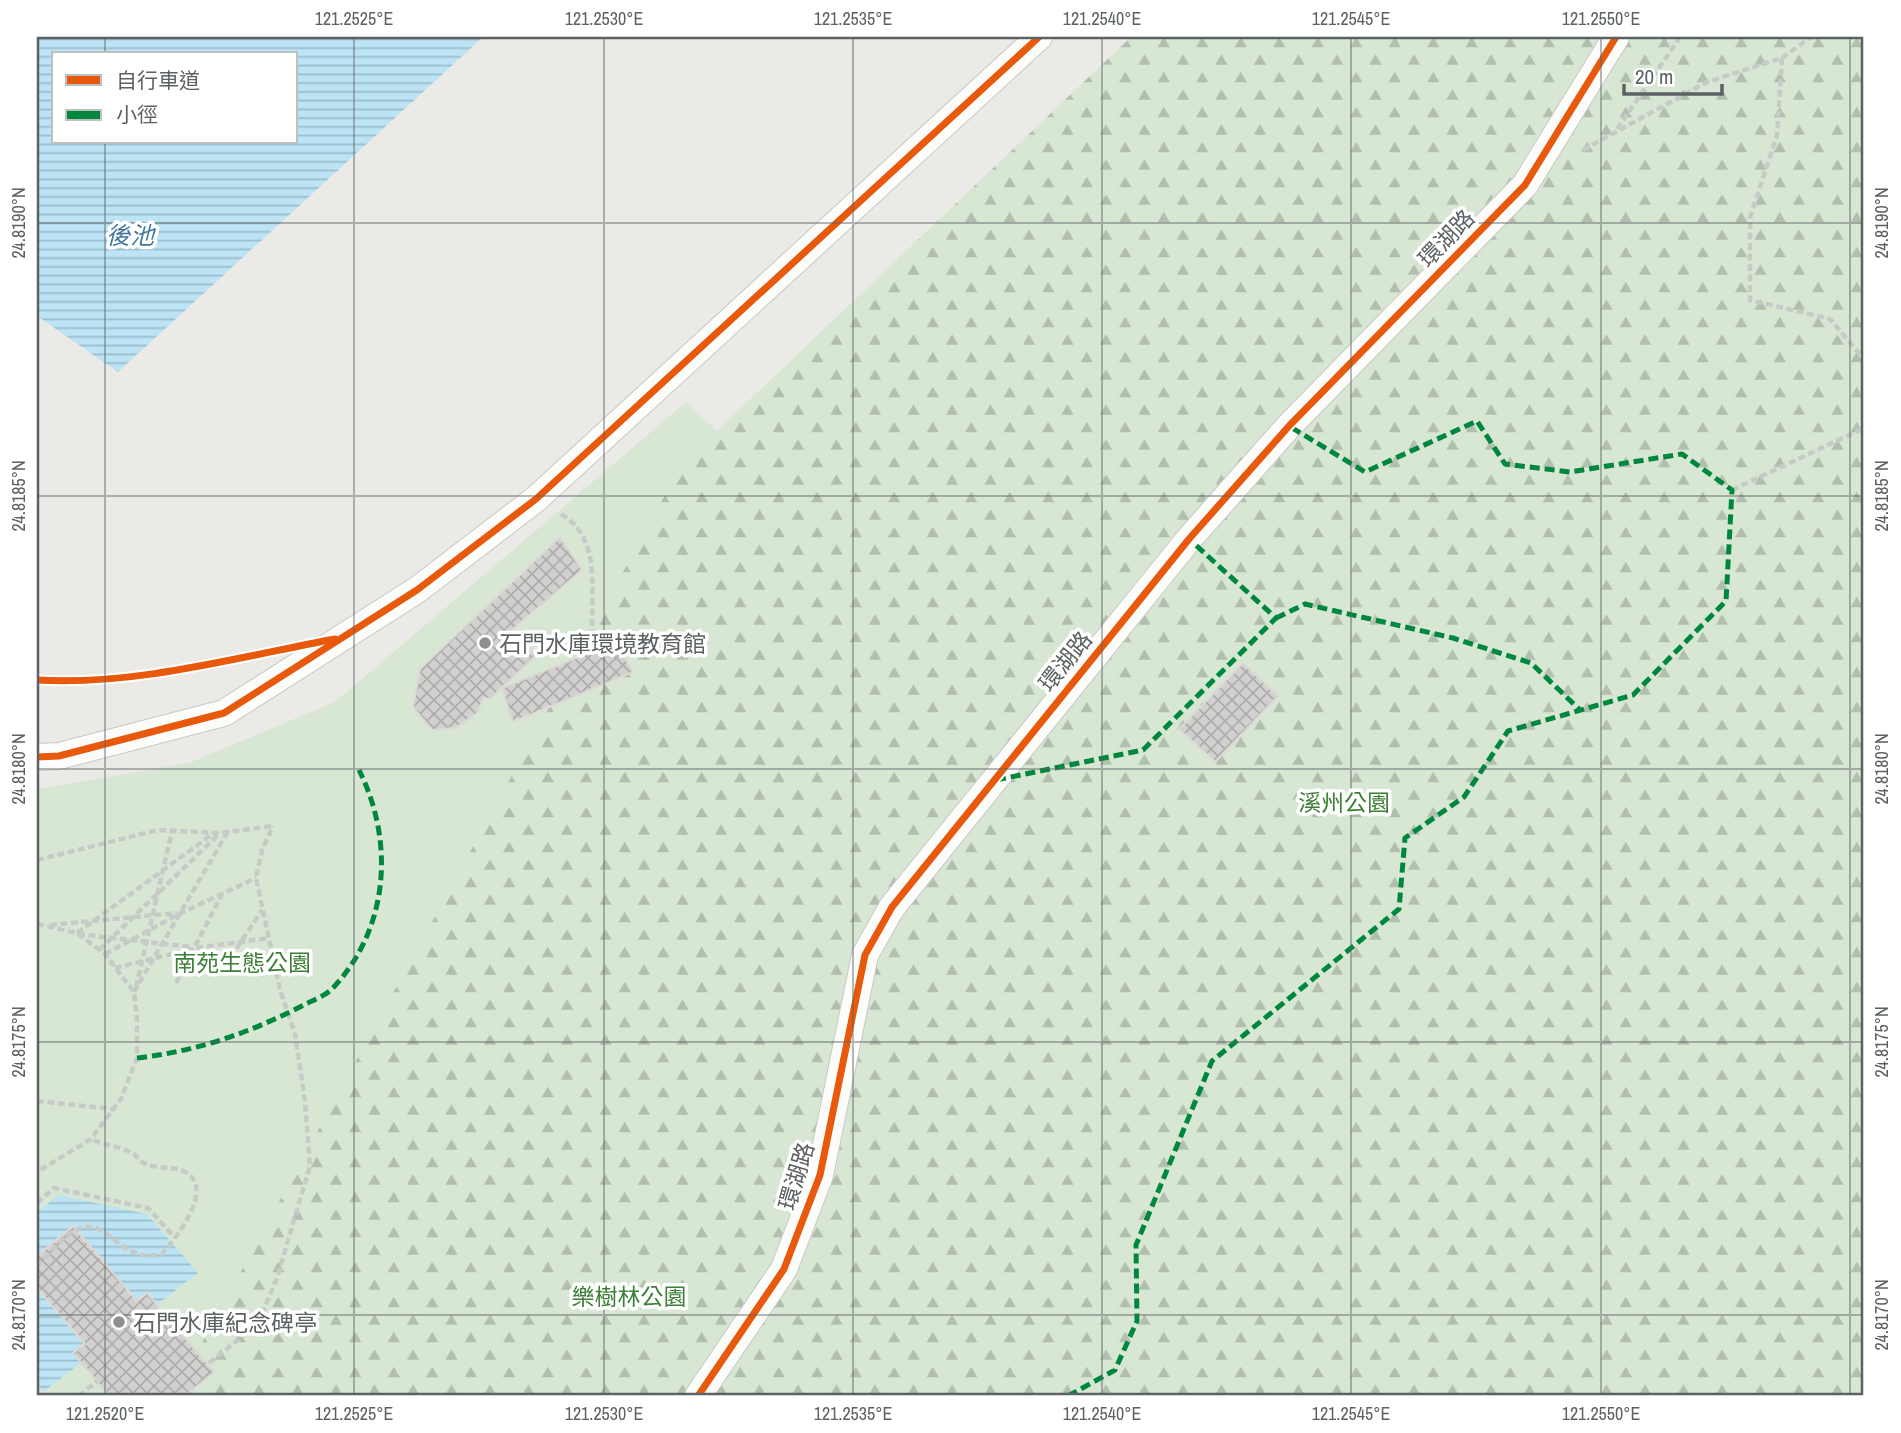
<svg xmlns="http://www.w3.org/2000/svg" width="1901" height="1433" font-family="'Archivo Narrow','Noto Sans TC',sans-serif">
<defs>
<pattern id="forest-firs" width="22" height="20" patternUnits="userSpaceOnUse" patternTransform="scale(1.75)"><rect width="22" height="20" fill="#d8e7d3"/><path d="M5 1l3.5 6h-7zM16 11l3.5 6h-7z" fill="#b2bfaf"/></pattern>
<pattern id="water-rules" width="6" height="5" patternUnits="userSpaceOnUse" patternTransform="scale(1.75)"><rect width="6" height="5" fill="#bce4f5"/><path d="M0 2.5h6" fill="none" stroke="#9cbcca"/></pattern>
<pattern id="building-cross-hatch" width="8" height="8" patternUnits="userSpaceOnUse" patternTransform="scale(1.75)"><rect width="8" height="8" fill="#d3d1d0"/><path d="M0 0l8 8M0 8l8-8" fill="none" stroke="#aeadac"/></pattern>
</defs>
<rect width="100%" height="100%" fill="#eceae7"/>
<!-- green -->
<path fill="#d8e7d3" d="M 686,402 L 733,446 L 223,1396 L 37,1396 L 37,789 L 189,763 L 335,702 Z"/>
<!-- forest -->
<path fill="url(#forest-firs)" d="M 1131,37 L 1864,37 L 1864,1396 L 173,1396 L 682,464 Z"/>
<!-- water -->
<g fill="url(#water-rules)" fill-rule="evenodd">
<path d="M 37,37 L 483,37 L 118,372 L 37,316 ZM 54,54 L 296,54 L 296,142 L 54,142 Z"/>
<path d="M 58,1195 L 147,1214 L 198,1273 L 43,1392 L 37,1385 L 37,1213 Z"/>
</g>
<!-- building -->
<g fill="url(#building-cross-hatch)" stroke="#dcd9d6" stroke-width="2">
<path d="M 560,537 L 582,570 L 511,631 L 536,655 L 490,699 L 484,698 L 477,713 L 456,728 L 432,730 L 413,707 L 420,669 Z"/>
<path d="M 616,642 L 633,672 L 513,722 L 502,688 Z"/>
<path d="M 1243,663 L 1278,696 L 1215,762 L 1179,729 Z"/>
<path d="M 73,1226 L 137,1301 L 147,1293 L 214,1372 L 185,1396 L 109,1396 L 73,1353 L 85,1344 L 37,1288 L 37,1256 Z"/>
</g>
<g fill="none" stroke-linecap="round" stroke-linejoin="round">
<!-- minor casing -->
<g stroke="#c8c8c7" stroke-width="28">
<g id="minor">
<path d="M 37,757 L 59,756 L 224,713 L 417,590 L 536,499 L 1039,37"/>
<path d="M 698,1396 L 784,1269 L 820,1175 L 865,955 L 892,907 L 1189,539 L 1289,426 L 1525,185 L 1616,37"/>
</g>
</g>
<!-- path -->
<g stroke="#c7cbc8" stroke-width="4.5" stroke-dasharray="7 3.5" stroke-linecap="butt">
<path d="M 1782,58 L 1811,37"/>
<path d="M 1617,129 L 1680,37"/>
<path d="M 1583,150 L 1707,82 L 1782,58 L 1777,135 L 1750,218 L 1750,300 L 1830,319 L 1864,359"/>
<path d="M 1732,490 L 1864,428"/>
<path d="M 561,514 C 608,542 586,605 594,648"/>
<path d="M 37,860 L 158,830 L 220,833 L 273,826"/>
<path d="M 37,924 L 77,933 L 105,954 L 134,992 L 137,1020 L 137,1058 L 121,1099 L 91,1139 L 37,1172"/>
<path d="M 50,925 L 177,913"/>
<path d="M 77,933 L 214,833"/>
<path d="M 78,934 L 191,947"/>
<path d="M 99,950 L 219,834"/>
<path d="M 105,954 L 181,913 L 256,878"/>
<path d="M 225,966 L 262,910"/>
<path d="M 115,968 L 196,948 L 269,938"/>
<path d="M 176,983 L 222,894"/>
<path d="M 136,987 L 172,831"/>
<path d="M 134,992 L 227,833"/>
<path d="M 37,1101 L 113,1109"/>
<path d="M 37,1203 L 54,1188 L 148,1208 L 175,1238"/>
<path d="M 37,1266 C 49,1255 63,1236 78,1229 C 110,1216 120,1266 162,1254 C 176,1238 216,1188 185,1172 C 172,1165 156,1170 144,1163 C 139,1161 136,1155 131,1152 C 120,1147 104,1145 91,1139"/>
<path d="M 209,1363 L 257,1325 L 277,1278 L 310,1166 L 305,1101 L 295,1034 L 280,990 L 256,878 L 262,850 L 273,826"/>
<path d="M 37,1395 L 38,1396"/>
<path d="M 79,1396 L 97,1381"/>
</g>
<!-- minor -->
<use href="#minor" stroke="#fcfcfb" stroke-width="26"/>
<!-- quiet -->
<g stroke="#00873e" stroke-width="5" stroke-dasharray="10 5" stroke-linecap="butt">
<path d="M 1276,618 L 1305,604 L 1453,638 L 1531,663 L 1580,710"/>
<path d="M 996,780 L 1143,750 L 1276,618 L 1189,539"/>
<path d="M 137,1058 C 198,1051 249,1033 304,1005 C 313,1000 325,996 332,989 C 389,929 395,842 359,770"/>
<path d="M 1068,1396 L 1115,1370 L 1137,1321 L 1136,1245 L 1212,1061 L 1399,909 L 1405,838 L 1464,797 L 1508,731 L 1633,695 L 1726,601 L 1732,490 L 1682,454 L 1570,472 L 1505,464 L 1477,421 L 1365,472 L 1289,426"/>
</g>
<!-- cycleway casing -->
<g stroke="#fff" stroke-width="11">
<g id="cycleway">
<path d="M 37,680 C 135,686 238,657 335,639"/>
<path d="M 37,757 L 59,756 L 224,713 L 417,590 L 536,499 L 1039,37"/>
<path d="M 698,1396 L 784,1269 L 820,1175 L 865,955 L 892,907 L 1189,539 L 1289,426 L 1525,185 L 1616,37"/>
</g>
</g>
<!-- cycleway -->
<use href="#cycleway" stroke="#e8590c" stroke-width="7"/>
</g>
<!-- ticks -->
<path fill="none" stroke="#5c6164" stroke-width="2" stroke-opacity="0.45" d="M 105,37 L 105,54M 354,37 L 354,1396M 604,37 L 604,1396M 853,37 L 853,1396M 1102,37 L 1102,1396M 1351,37 L 1351,1396M 1601,37 L 1601,1396M 1850,37 L 1850,1396M 105,142 L 105,1396M 37,223 L 1864,223M 37,496 L 1864,496M 37,769 L 1864,769M 37,1042 L 1864,1042M 37,1315 L 1864,1315"/>
<!-- markers -->
<g fill="#8e9192" stroke="#fff" stroke-width="2.5">
<circle cx="485" cy="643" r="7"/>
<circle cx="119" cy="1322" r="7"/>
</g>
<g text-anchor="middle" dominant-baseline="central" stroke-width="7" stroke-linejoin="round" paint-order="stroke">
<!-- street labels -->
<g font-size="23" fill="#5c6164" stroke="#fff">
<text transform="translate(1446 238) rotate(-46)">環湖路</text>
<text transform="translate(1065 661) rotate(-51)">環湖路</text>
<text transform="translate(796 1176) rotate(-73)">環湖路</text>
</g>
<!-- poi labels -->
<g font-size="23" fill="#5c6164" stroke="#fff" text-anchor="start">
<text x="499" y="643">石門水庫環境教育館</text>
<text x="133" y="1322">石門水庫紀念碑亭</text>
</g>
<!-- park labels -->
<g font-size="23" fill="#3e8038" stroke="#fff">
<text x="1344" y="802">溪州公園</text>
<text x="242" y="962">南苑生態公園</text>
<text x="629" y="1296">樂樹林公園</text>
</g>
<!-- water labels -->
<g font-size="24" font-style="italic" fill="#3f779b" stroke="#fff">
<text x="130" y="235">後池</text>
</g>
</g>
<!-- border -->
<rect width="1901" height="1433" fill="none" stroke="#ffffff" stroke-width="77"/>
<!-- legend -->
<rect x="52" y="52" width="245" height="91" fill="#ffffff" stroke="#bec0c1" stroke-width="2"/>
<rect x="66" y="75" width="35" height="10" fill="#e8590c" stroke="#bec0c1" stroke-width="2"/>
<text x="116" y="88" font-size="21" fill="#5c6164">自行車道</text>
<rect x="66" y="110" width="35" height="10" fill="#00873e" stroke="#bec0c1" stroke-width="2"/>
<text x="116" y="122" font-size="21" fill="#5c6164">小徑</text>
<!-- scale -->
<path d="M1624 84v10h98v-10" fill="none" stroke="#5c6164" stroke-width="3.5"/>
<text x="1635" y="84" font-size="21" fill="#5c6164" stroke="#ffffff" stroke-width="5" paint-order="stroke">20 m</text>
<rect x="38" y="38" width="1824" height="1356" fill="none" stroke="#5c6164" stroke-width="2.5"/>
<g font-size="18" text-anchor="middle" fill="#5c6164">
<text x="354" y="25">121.2525°E</text>
<text x="604" y="25">121.2530°E</text>
<text x="853" y="25">121.2535°E</text>
<text x="1102" y="25">121.2540°E</text>
<text x="1351" y="25">121.2545°E</text>
<text x="1601" y="25">121.2550°E</text>
<text transform="translate(19 223) rotate(-90)" y="6">24.8190°N</text>
<text transform="translate(1882 223) rotate(-90)" y="6">24.8190°N</text>
<text transform="translate(19 496) rotate(-90)" y="6">24.8185°N</text>
<text transform="translate(1882 496) rotate(-90)" y="6">24.8185°N</text>
<text transform="translate(19 769) rotate(-90)" y="6">24.8180°N</text>
<text transform="translate(1882 769) rotate(-90)" y="6">24.8180°N</text>
<text transform="translate(19 1042) rotate(-90)" y="6">24.8175°N</text>
<text transform="translate(1882 1042) rotate(-90)" y="6">24.8175°N</text>
<text transform="translate(19 1315) rotate(-90)" y="6">24.8170°N</text>
<text transform="translate(1882 1315) rotate(-90)" y="6">24.8170°N</text>
<text x="105" y="1420">121.2520°E</text>
<text x="354" y="1420">121.2525°E</text>
<text x="604" y="1420">121.2530°E</text>
<text x="853" y="1420">121.2535°E</text>
<text x="1102" y="1420">121.2540°E</text>
<text x="1351" y="1420">121.2545°E</text>
<text x="1601" y="1420">121.2550°E</text>
</g>
</svg>
